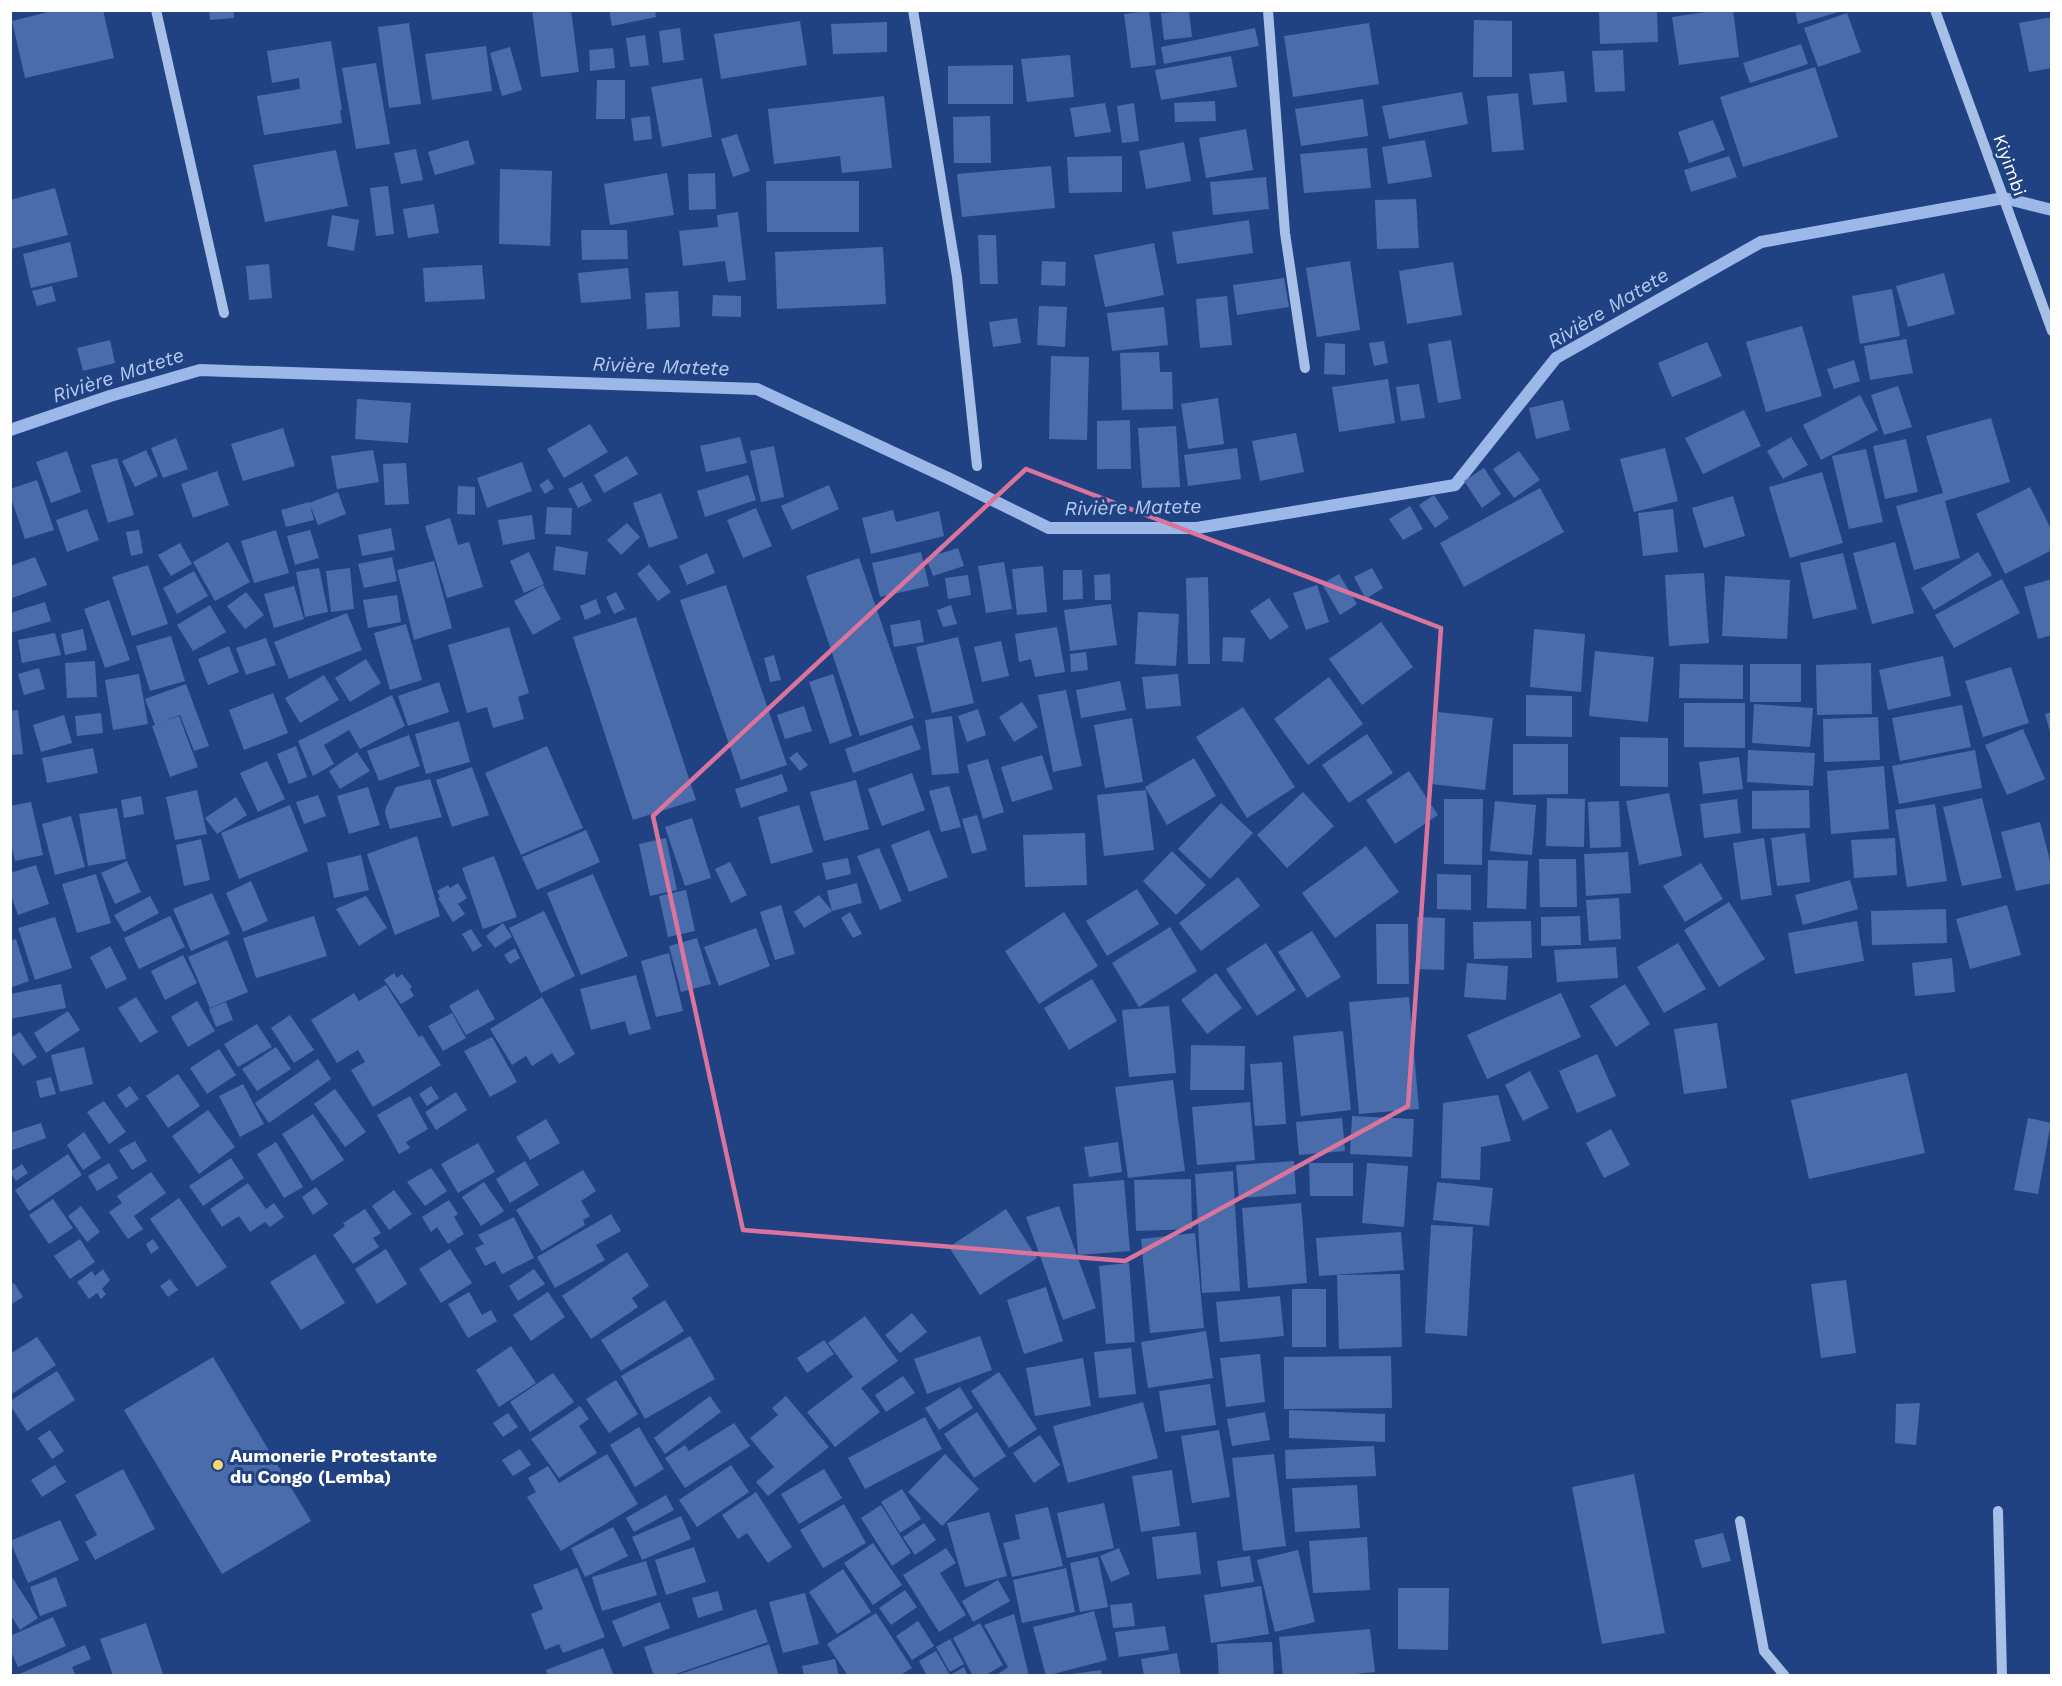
<svg xmlns="http://www.w3.org/2000/svg" width="2062" height="1686" font-family="'Work Sans',sans-serif">
<rect width="100%" height="100%" fill="#214282"/>
<g fill="none" stroke-linecap="round" stroke-linejoin="round">
<!-- stream -->
<path stroke="#9cb8e9" stroke-width="12" d="M 10,430 L 110,396 L 200,370 L 757,389 L 950,479 L 1049,528 L 1197,528 L 1455,485 L 1556,358 L 1761,242 L 2004,198 L 2052,210"/>
</g>
<!-- building -->
<g fill="#4a6cab">
<path d="M 56,10 L 103,10 L 114,58 L 25,78 L 12,21 Z"/>
<path d="M 209,10 L 234,10 L 234,18 L 210,20 Z"/>
<path d="M 532,10 L 571,10 L 579,72 L 541,77 Z"/>
<path d="M 609,10 L 655,10 L 656,17 L 612,26 Z"/>
<path d="M 1599,10 L 1657,10 L 1658,42 L 1600,44 Z"/>
<path d="M 1719,10 L 1733,10 L 1739,57 L 1679,65 L 1672,17 Z"/>
<path d="M 1795,10 L 1842,10 L 1842,11 L 1798,24 Z"/>
<path d="M 1149,11 L 1156,65 L 1131,68 L 1124,14 Z"/>
<path d="M 1189,11 L 1192,37 L 1164,40 L 1161,13 Z"/>
<path d="M 1847,13 L 1861,52 L 1818,67 L 1804,28 Z"/>
<path d="M 2052,17 L 2052,68 L 2029,72 L 2019,23 Z"/>
<path d="M 1474,20 L 1512,21 L 1512,77 L 1473,77 Z"/>
<path d="M 800,21 L 807,65 L 721,79 L 714,34 Z"/>
<path d="M 887,22 L 887,52 L 833,54 L 831,24 Z"/>
<path d="M 409,23 L 421,104 L 389,108 L 378,27 Z"/>
<path d="M 1369,23 L 1379,84 L 1293,97 L 1284,36 Z"/>
<path d="M 680,28 L 684,60 L 663,63 L 659,31 Z"/>
<path d="M 1255,28 L 1259,46 L 1164,64 L 1161,47 Z"/>
<path d="M 645,35 L 649,65 L 630,67 L 626,38 Z"/>
<path d="M 331,41 L 342,110 L 340,110 L 342,123 L 264,135 L 257,96 L 300,89 L 299,78 L 272,83 L 267,51 Z"/>
<path d="M 1801,44 L 1808,64 L 1750,83 L 1743,63 Z"/>
<path d="M 486,46 L 492,91 L 432,100 L 425,54 Z"/>
<path d="M 510,47 L 522,90 L 502,96 L 490,53 Z"/>
<path d="M 613,48 L 615,68 L 590,71 L 589,50 Z"/>
<path d="M 1623,50 L 1625,91 L 1595,92 L 1592,51 Z"/>
<path d="M 1070,55 L 1074,97 L 1027,102 L 1021,59 Z"/>
<path d="M 1231,56 L 1237,87 L 1161,100 L 1155,70 Z"/>
<path d="M 376,63 L 390,144 L 356,149 L 342,68 Z"/>
<path d="M 1013,65 L 1013,104 L 948,104 L 948,66 Z"/>
<path d="M 1815,67 L 1838,137 L 1743,167 L 1720,97 Z"/>
<path d="M 1564,71 L 1567,102 L 1533,105 L 1529,74 Z"/>
<path d="M 702,78 L 712,137 L 662,147 L 651,87 Z"/>
<path d="M 597,80 L 625,80 L 625,119 L 596,119 Z"/>
<path d="M 1462,92 L 1468,124 L 1389,139 L 1382,106 Z"/>
<path d="M 1518,93 L 1524,150 L 1492,152 L 1487,96 Z"/>
<path d="M 884,96 L 892,168 L 842,173 L 840,156 L 774,164 L 768,109 Z"/>
<path d="M 1363,99 L 1368,136 L 1301,146 L 1295,109 Z"/>
<path d="M 1215,101 L 1216,121 L 1175,122 L 1174,103 Z"/>
<path d="M 1105,103 L 1111,132 L 1075,137 L 1070,108 Z"/>
<path d="M 1134,103 L 1139,141 L 1122,143 L 1117,106 Z"/>
<path d="M 650,116 L 652,139 L 634,141 L 631,118 Z"/>
<path d="M 990,116 L 991,163 L 954,163 L 953,117 Z"/>
<path d="M 1713,120 L 1725,150 L 1689,163 L 1678,132 Z"/>
<path d="M 1246,129 L 1253,170 L 1206,178 L 1199,138 Z"/>
<path d="M 737,134 L 750,171 L 733,177 L 721,139 Z"/>
<path d="M 468,140 L 475,164 L 435,175 L 428,152 Z"/>
<path d="M 1425,140 L 1432,177 L 1388,184 L 1382,147 Z"/>
<path d="M 1184,142 L 1191,181 L 1146,189 L 1139,151 Z"/>
<path d="M 1367,148 L 1371,188 L 1304,193 L 1300,154 Z"/>
<path d="M 416,149 L 423,180 L 401,184 L 394,153 Z"/>
<path d="M 336,150 L 348,206 L 265,222 L 253,165 Z"/>
<path d="M 1122,156 L 1122,192 L 1069,193 L 1067,157 Z"/>
<path d="M 1729,156 L 1737,177 L 1691,192 L 1684,170 Z"/>
<path d="M 1051,166 L 1055,208 L 962,217 L 957,174 Z"/>
<path d="M 500,169 L 552,171 L 550,246 L 499,244 Z"/>
<path d="M 667,173 L 674,215 L 610,225 L 604,184 Z"/>
<path d="M 715,173 L 716,209 L 689,210 L 688,174 Z"/>
<path d="M 1266,177 L 1269,209 L 1213,215 L 1210,182 Z"/>
<path d="M 766,181 L 859,181 L 859,232 L 767,232 Z"/>
<path d="M 388,186 L 394,234 L 376,236 L 370,188 Z"/>
<path d="M 55,188 L 68,235 L 11,249 L 10,200 Z"/>
<path d="M 1416,199 L 1419,248 L 1377,249 L 1375,200 Z"/>
<path d="M 434,204 L 439,233 L 408,238 L 403,209 Z"/>
<path d="M 738,212 L 746,280 L 728,282 L 725,261 L 683,266 L 679,231 L 718,227 L 717,215 Z"/>
<path d="M 332,215 L 359,220 L 354,251 L 327,246 Z"/>
<path d="M 1249,220 L 1253,253 L 1177,264 L 1172,232 Z"/>
<path d="M 581,230 L 627,230 L 628,259 L 582,260 Z"/>
<path d="M 978,235 L 996,235 L 998,284 L 980,284 Z"/>
<path d="M 70,242 L 78,277 L 31,288 L 23,254 Z"/>
<path d="M 1154,243 L 1164,295 L 1105,307 L 1094,255 Z"/>
<path d="M 883,247 L 886,304 L 777,309 L 775,252 Z"/>
<path d="M 1042,261 L 1066,262 L 1065,286 L 1041,285 Z"/>
<path d="M 1350,261 L 1360,330 L 1317,337 L 1306,268 Z"/>
<path d="M 1453,262 L 1462,315 L 1407,324 L 1399,271 Z"/>
<path d="M 269,264 L 272,298 L 249,300 L 246,266 Z"/>
<path d="M 482,265 L 485,299 L 425,302 L 423,268 Z"/>
<path d="M 628,268 L 631,299 L 581,303 L 578,273 Z"/>
<path d="M 1944,273 L 1955,314 L 1908,327 L 1896,286 Z"/>
<path d="M 1284,278 L 1289,307 L 1237,315 L 1233,285 Z"/>
<path d="M 52,286 L 56,301 L 37,306 L 32,291 Z"/>
<path d="M 1892,289 L 1900,336 L 1860,344 L 1852,296 Z"/>
<path d="M 678,291 L 680,327 L 647,329 L 645,293 Z"/>
<path d="M 713,295 L 741,296 L 741,317 L 712,316 Z"/>
<path d="M 1227,296 L 1232,345 L 1200,348 L 1196,299 Z"/>
<path d="M 1039,306 L 1067,307 L 1065,347 L 1037,345 Z"/>
<path d="M 1164,307 L 1168,345 L 1112,351 L 1107,313 Z"/>
<path d="M 1017,318 L 1021,343 L 993,347 L 989,322 Z"/>
<path d="M 1802,326 L 1822,396 L 1766,412 L 1746,342 Z"/>
<path d="M 1906,339 L 1913,373 L 1870,380 L 1864,346 Z"/>
<path d="M 110,340 L 115,363 L 83,371 L 77,348 Z"/>
<path d="M 1451,340 L 1461,399 L 1438,403 L 1428,344 Z"/>
<path d="M 1384,341 L 1388,363 L 1374,366 L 1369,343 Z"/>
<path d="M 1707,342 L 1722,376 L 1672,397 L 1658,363 Z"/>
<path d="M 1325,343 L 1345,344 L 1345,375 L 1324,374 Z"/>
<path d="M 1159,352 L 1160,372 L 1172,372 L 1173,409 L 1122,410 L 1120,353 Z"/>
<path d="M 1051,356 L 1089,357 L 1087,440 L 1049,439 Z"/>
<path d="M 1854,360 L 1860,381 L 1834,389 L 1827,369 Z"/>
<path d="M 1388,379 L 1395,423 L 1339,432 L 1332,387 Z"/>
<path d="M 1419,384 L 1425,418 L 1401,421 L 1396,387 Z"/>
<path d="M 1898,386 L 1912,427 L 1884,435 L 1871,395 Z"/>
<path d="M 1860,395 L 1878,430 L 1821,460 L 1803,425 Z"/>
<path d="M 1218,398 L 1224,444 L 1188,449 L 1181,404 Z"/>
<path d="M 357,399 L 411,403 L 408,443 L 355,439 Z"/>
<path d="M 1563,400 L 1570,430 L 1536,439 L 1529,408 Z"/>
<path d="M 1744,410 L 1761,446 L 1703,474 L 1685,438 Z"/>
<path d="M 1991,418 L 2010,482 L 1945,501 L 1960,558 L 1914,570 L 1896,506 L 1943,493 L 1926,436 Z"/>
<path d="M 1130,420 L 1131,469 L 1097,469 L 1097,421 Z"/>
<path d="M 590,424 L 608,452 L 564,478 L 547,449 Z"/>
<path d="M 1176,426 L 1180,487 L 1142,488 L 1138,428 Z"/>
<path d="M 283,428 L 295,466 L 243,481 L 231,444 Z"/>
<path d="M 1296,433 L 1304,472 L 1260,481 L 1252,441 Z"/>
<path d="M 740,437 L 747,463 L 706,472 L 700,446 Z"/>
<path d="M 1791,437 L 1808,465 L 1783,479 L 1767,451 Z"/>
<path d="M 176,438 L 188,469 L 163,478 L 151,448 Z"/>
<path d="M 1906,439 L 1918,492 L 1885,499 L 1873,446 Z"/>
<path d="M 774,446 L 784,497 L 761,502 L 750,451 Z"/>
<path d="M 1237,448 L 1241,479 L 1188,486 L 1184,455 Z"/>
<path d="M 1665,448 L 1678,501 L 1634,512 L 1620,459 Z"/>
<path d="M 1866,449 L 1883,522 L 1849,529 L 1832,456 Z"/>
<path d="M 146,450 L 158,476 L 135,487 L 122,461 Z"/>
<path d="M 373,450 L 379,482 L 337,489 L 331,456 Z"/>
<path d="M 67,451 L 81,492 L 51,503 L 36,462 Z"/>
<path d="M 1519,451 L 1540,480 L 1514,498 L 1493,469 Z"/>
<path d="M 627,456 L 638,474 L 604,493 L 594,475 Z"/>
<path d="M 117,458 L 134,515 L 108,523 L 91,465 Z"/>
<path d="M 522,462 L 532,491 L 487,508 L 477,478 Z"/>
<path d="M 406,463 L 409,504 L 385,505 L 383,464 Z"/>
<path d="M 1484,468 L 1501,494 L 1482,508 L 1464,481 Z"/>
<path d="M 217,471 L 229,505 L 193,518 L 181,484 Z"/>
<path d="M 1822,472 L 1843,543 L 1790,558 L 1769,487 Z"/>
<path d="M 748,475 L 756,500 L 705,517 L 697,491 Z"/>
<path d="M 548,479 L 554,488 L 545,494 L 539,485 Z"/>
<path d="M 37,480 L 54,530 L 25,539 L 10,495 L 10,489 Z"/>
<path d="M 582,482 L 592,501 L 578,508 L 568,489 Z"/>
<path d="M 829,485 L 839,509 L 792,530 L 781,506 Z"/>
<path d="M 458,486 L 475,487 L 475,515 L 457,514 Z"/>
<path d="M 2030,487 L 2052,531 L 2052,550 L 2005,574 L 1976,514 Z"/>
<path d="M 1540,488 L 1564,532 L 1464,587 L 1440,543 Z"/>
<path d="M 338,492 L 346,514 L 318,525 L 310,505 L 314,520 L 286,527 L 281,510 L 309,502 L 309,503 Z"/>
<path d="M 661,493 L 678,538 L 649,548 L 633,503 Z"/>
<path d="M 1434,495 L 1449,518 L 1435,528 L 1419,505 Z"/>
<path d="M 1733,496 L 1745,536 L 1704,548 L 1692,508 Z"/>
<path d="M 1410,506 L 1423,529 L 1403,540 L 1389,519 Z"/>
<path d="M 547,507 L 572,508 L 571,535 L 545,534 Z"/>
<path d="M 756,508 L 772,546 L 743,558 L 727,520 Z"/>
<path d="M 87,509 L 99,540 L 67,552 L 56,520 Z"/>
<path d="M 1673,509 L 1678,552 L 1643,556 L 1638,513 Z"/>
<path d="M 893,510 L 896,522 L 939,511 L 944,536 L 871,554 L 862,518 Z"/>
<path d="M 532,515 L 535,539 L 503,545 L 498,520 Z"/>
<path d="M 450,518 L 458,545 L 469,542 L 483,587 L 447,598 L 425,526 Z"/>
<path d="M 627,523 L 640,537 L 621,555 L 607,540 Z"/>
<path d="M 391,528 L 395,550 L 362,556 L 358,535 Z"/>
<path d="M 139,530 L 143,553 L 131,556 L 126,532 Z"/>
<path d="M 276,530 L 289,573 L 254,583 L 241,541 Z"/>
<path d="M 310,530 L 319,558 L 295,565 L 287,536 Z"/>
<path d="M 228,542 L 250,582 L 215,601 L 193,562 Z"/>
<path d="M 1895,542 L 1914,613 L 1872,624 L 1853,553 Z"/>
<path d="M 180,543 L 192,564 L 171,576 L 158,555 Z"/>
<path d="M 556,546 L 588,552 L 585,575 L 553,570 Z"/>
<path d="M 958,548 L 964,566 L 933,576 L 926,558 Z"/>
<path d="M 529,552 L 544,584 L 524,593 L 510,561 Z"/>
<path d="M 921,552 L 929,586 L 880,597 L 872,563 Z"/>
<path d="M 1978,552 L 1992,575 L 1934,610 L 1921,588 Z"/>
<path d="M 707,553 L 715,573 L 687,585 L 679,566 Z"/>
<path d="M 1843,553 L 1857,609 L 1813,619 L 1800,563 Z"/>
<path d="M 35,557 L 47,585 L 10,599 L 10,566 Z"/>
<path d="M 392,557 L 397,581 L 364,588 L 358,564 Z"/>
<path d="M 859,558 L 914,718 L 860,736 L 806,576 Z"/>
<path d="M 434,561 L 452,628 L 414,640 L 397,570 Z"/>
<path d="M 1004,562 L 1012,609 L 986,613 L 978,566 Z"/>
<path d="M 649,564 L 671,592 L 658,601 L 637,574 Z"/>
<path d="M 148,565 L 168,624 L 132,636 L 112,577 Z"/>
<path d="M 1043,566 L 1047,612 L 1017,615 L 1012,569 Z"/>
<path d="M 319,568 L 328,612 L 305,617 L 296,572 Z"/>
<path d="M 350,568 L 354,609 L 331,612 L 326,571 Z"/>
<path d="M 1372,568 L 1383,588 L 1366,599 L 1354,577 Z"/>
<path d="M 1063,570 L 1082,570 L 1083,599 L 1063,600 Z"/>
<path d="M 194,571 L 208,596 L 177,614 L 163,588 Z"/>
<path d="M 1704,573 L 1709,643 L 1669,646 L 1665,575 Z"/>
<path d="M 1110,574 L 1111,600 L 1095,600 L 1094,575 Z"/>
<path d="M 1339,574 L 1357,604 L 1340,615 L 1322,584 Z"/>
<path d="M 968,575 L 971,595 L 948,599 L 945,578 Z"/>
<path d="M 1725,576 L 1790,580 L 1787,639 L 1722,636 Z"/>
<path d="M 1208,577 L 1210,664 L 1188,664 L 1186,578 Z"/>
<path d="M 2002,579 L 2020,613 L 1954,648 L 1935,615 Z"/>
<path d="M 2052,579 L 2052,635 L 2038,639 L 2024,587 Z"/>
<path d="M 543,585 L 561,619 L 533,635 L 514,601 Z"/>
<path d="M 726,585 L 787,765 L 741,780 L 680,600 Z"/>
<path d="M 1317,585 L 1329,622 L 1306,630 L 1293,593 Z"/>
<path d="M 294,586 L 304,619 L 274,628 L 264,594 Z"/>
<path d="M 246,592 L 264,615 L 245,629 L 227,606 Z"/>
<path d="M 616,592 L 625,609 L 614,614 L 606,597 Z"/>
<path d="M 397,595 L 401,622 L 368,628 L 363,600 Z"/>
<path d="M 1269,598 L 1289,627 L 1270,640 L 1250,611 Z"/>
<path d="M 596,599 L 601,613 L 585,620 L 580,606 Z"/>
<path d="M 109,600 L 130,660 L 105,668 L 84,609 Z"/>
<path d="M 45,602 L 51,621 L 10,633 L 10,613 Z"/>
<path d="M 1111,604 L 1117,645 L 1070,651 L 1064,610 Z"/>
<path d="M 210,605 L 226,632 L 193,651 L 177,625 Z"/>
<path d="M 951,605 L 957,624 L 943,627 L 937,610 Z"/>
<path d="M 1138,612 L 1179,614 L 1176,666 L 1135,664 Z"/>
<path d="M 347,613 L 362,650 L 289,679 L 274,642 Z"/>
<path d="M 636,617 L 696,800 L 633,820 L 573,637 Z"/>
<path d="M 920,620 L 924,642 L 894,647 L 890,625 Z"/>
<path d="M 1381,622 L 1413,667 L 1362,705 L 1329,659 Z"/>
<path d="M 406,624 L 422,680 L 390,690 L 374,633 Z"/>
<path d="M 509,627 L 529,693 L 518,697 L 524,719 L 493,728 L 487,707 L 467,713 L 448,645 Z"/>
<path d="M 1057,627 L 1065,672 L 1035,677 L 1031,659 L 1019,662 L 1015,634 Z"/>
<path d="M 83,629 L 87,650 L 65,655 L 61,634 Z"/>
<path d="M 1534,629 L 1585,634 L 1581,692 L 1530,687 Z"/>
<path d="M 55,633 L 61,655 L 22,663 L 18,640 Z"/>
<path d="M 171,636 L 185,681 L 150,691 L 136,646 Z"/>
<path d="M 958,637 L 974,703 L 932,713 L 916,647 Z"/>
<path d="M 1223,637 L 1245,638 L 1243,662 L 1222,661 Z"/>
<path d="M 266,638 L 276,665 L 246,675 L 236,648 Z"/>
<path d="M 1001,641 L 1009,676 L 982,682 L 974,647 Z"/>
<path d="M 229,646 L 239,672 L 208,685 L 198,659 Z"/>
<path d="M 1595,651 L 1654,657 L 1648,722 L 1589,716 Z"/>
<path d="M 1086,652 L 1088,670 L 1071,672 L 1070,654 Z"/>
<path d="M 774,655 L 781,680 L 770,682 L 764,658 Z"/>
<path d="M 1943,656 L 1951,696 L 1888,710 L 1879,670 Z"/>
<path d="M 366,659 L 381,683 L 350,702 L 335,678 Z"/>
<path d="M 95,661 L 97,697 L 67,698 L 65,663 Z"/>
<path d="M 1871,663 L 1872,714 L 1817,715 L 1816,665 Z"/>
<path d="M 1680,664 L 1743,665 L 1743,699 L 1679,698 Z"/>
<rect x="1750" y="664" width="51" height="38"/>
<path d="M 2011,667 L 2029,723 L 1983,737 L 1965,681 Z"/>
<path d="M 39,668 L 45,689 L 24,695 L 18,674 Z"/>
<path d="M 139,674 L 148,724 L 113,730 L 105,680 Z"/>
<path d="M 833,674 L 852,736 L 830,744 L 809,682 Z"/>
<path d="M 1178,674 L 1181,706 L 1146,709 L 1142,677 Z"/>
<path d="M 324,675 L 339,700 L 300,723 L 285,698 Z"/>
<path d="M 1329,677 L 1363,724 L 1308,765 L 1274,719 Z"/>
<path d="M 1120,681 L 1126,710 L 1081,718 L 1076,690 Z"/>
<path d="M 439,682 L 449,712 L 408,726 L 398,696 Z"/>
<path d="M 186,684 L 209,746 L 194,751 L 180,715 L 160,722 L 179,716 L 198,767 L 170,777 L 152,726 L 155,725 L 145,699 Z"/>
<path d="M 1066,690 L 1082,766 L 1053,772 L 1038,695 Z"/>
<path d="M 273,693 L 288,733 L 244,750 L 229,710 Z"/>
<path d="M 392,695 L 405,726 L 360,749 L 349,730 L 324,745 L 334,764 L 313,776 L 298,741 Z"/>
<path d="M 1526,695 L 1572,696 L 1572,737 L 1526,736 Z"/>
<path d="M 1022,702 L 1038,727 L 1014,742 L 999,717 Z"/>
<path d="M 1684,703 L 1745,703 L 1745,748 L 1684,747 Z"/>
<path d="M 1754,704 L 1813,708 L 1810,747 L 1752,743 Z"/>
<path d="M 1962,705 L 1971,747 L 1900,761 L 1892,718 Z"/>
<path d="M 804,706 L 812,731 L 785,739 L 777,715 Z"/>
<path d="M 1243,707 L 1295,787 L 1247,818 L 1196,737 Z"/>
<path d="M 978,709 L 986,735 L 967,742 L 958,716 Z"/>
<path d="M 18,710 L 23,754 L 10,755 L 10,711 Z"/>
<path d="M 1438,712 L 1493,718 L 1485,790 L 1431,784 Z"/>
<path d="M 2052,712 L 2052,736 L 2051,736 L 2045,714 Z"/>
<path d="M 101,713 L 103,733 L 77,736 L 75,716 Z"/>
<path d="M 64,715 L 72,743 L 41,752 L 33,725 Z"/>
<path d="M 952,716 L 959,773 L 932,775 L 925,720 Z"/>
<path d="M 1878,717 L 1880,760 L 1824,762 L 1823,719 Z"/>
<path d="M 1132,718 L 1143,782 L 1105,788 L 1094,725 Z"/>
<path d="M 459,721 L 470,762 L 426,774 L 415,734 Z"/>
<path d="M 912,725 L 921,749 L 853,773 L 845,749 Z"/>
<path d="M 2023,729 L 2045,779 L 2007,795 L 1985,745 Z"/>
<path d="M 1367,734 L 1393,773 L 1349,803 L 1322,765 Z"/>
<path d="M 409,735 L 420,766 L 379,781 L 367,751 Z"/>
<path d="M 1620,737 L 1668,738 L 1668,787 L 1620,786 Z"/>
<path d="M 1513,744 L 1568,744 L 1568,794 L 1513,795 Z"/>
<path d="M 296,746 L 307,777 L 289,784 L 277,754 Z"/>
<path d="M 547,746 L 583,828 L 521,855 L 485,773 Z"/>
<path d="M 93,748 L 98,773 L 47,783 L 42,758 Z"/>
<path d="M 1748,750 L 1815,753 L 1813,786 L 1747,782 Z"/>
<path d="M 1975,750 L 1982,788 L 1899,804 L 1892,766 Z"/>
<path d="M 357,752 L 370,771 L 340,789 L 329,771 Z"/>
<path d="M 797,752 L 808,765 L 800,771 L 789,758 Z"/>
<path d="M 1042,755 L 1053,789 L 1012,802 L 1001,767 Z"/>
<path d="M 1739,757 L 1743,789 L 1703,794 L 1699,762 Z"/>
<path d="M 1194,758 L 1216,796 L 1167,825 L 1145,787 Z"/>
<path d="M 988,759 L 1004,812 L 983,819 L 967,765 Z"/>
<path d="M 267,761 L 285,799 L 258,812 L 240,773 Z"/>
<path d="M 1884,766 L 1889,829 L 1831,834 L 1827,771 Z"/>
<path d="M 472,767 L 489,815 L 452,827 L 436,780 Z"/>
<path d="M 1409,771 L 1438,815 L 1395,844 L 1366,800 Z"/>
<path d="M 912,773 L 925,810 L 882,826 L 868,789 Z"/>
<path d="M 782,774 L 788,791 L 741,808 L 735,789 Z"/>
<path d="M 430,779 L 442,817 L 390,829 L 385,813 L 386,807 L 396,787 Z"/>
<path d="M 856,780 L 869,829 L 824,841 L 810,792 Z"/>
<path d="M 949,786 L 961,827 L 941,832 L 929,791 Z"/>
<path d="M 368,787 L 380,825 L 349,834 L 337,796 Z"/>
<path d="M 197,790 L 207,834 L 175,840 L 166,797 Z"/>
<path d="M 1146,790 L 1154,850 L 1104,856 L 1097,795 Z"/>
<path d="M 1809,790 L 1810,828 L 1752,829 L 1752,791 Z"/>
<path d="M 1303,792 L 1334,826 L 1287,868 L 1257,835 Z"/>
<path d="M 1669,793 L 1682,856 L 1639,865 L 1626,801 Z"/>
<path d="M 318,795 L 326,816 L 304,824 L 296,802 Z"/>
<path d="M 141,796 L 144,814 L 124,818 L 121,800 Z"/>
<path d="M 236,797 L 247,815 L 217,834 L 205,818 Z"/>
<path d="M 1547,798 L 1585,799 L 1584,847 L 1546,846 Z"/>
<path d="M 1982,798 L 2002,878 L 1962,886 L 1943,807 Z"/>
<path d="M 1444,799 L 1483,799 L 1482,865 L 1444,864 Z"/>
<path d="M 1737,799 L 1741,833 L 1704,838 L 1700,804 Z"/>
<path d="M 1495,801 L 1536,805 L 1532,855 L 1490,851 Z"/>
<path d="M 1619,801 L 1621,847 L 1590,848 L 1588,802 Z"/>
<path d="M 31,802 L 43,855 L 15,861 L 10,840 L 10,806 Z"/>
<path d="M 1221,803 L 1253,833 L 1210,879 L 1178,849 Z"/>
<path d="M 1935,804 L 1947,881 L 1907,887 L 1895,810 Z"/>
<path d="M 290,805 L 308,851 L 239,879 L 221,833 Z"/>
<path d="M 799,805 L 813,852 L 771,864 L 758,817 Z"/>
<path d="M 117,808 L 126,859 L 88,866 L 79,814 Z"/>
<path d="M 977,815 L 987,850 L 972,854 L 962,819 Z"/>
<path d="M 71,816 L 85,867 L 55,875 L 42,824 Z"/>
<path d="M 692,818 L 711,878 L 685,886 L 665,827 Z"/>
<path d="M 2040,822 L 2052,868 L 2052,883 L 2016,891 L 2001,832 Z"/>
<path d="M 586,830 L 600,862 L 537,890 L 522,857 Z"/>
<path d="M 929,830 L 948,877 L 909,892 L 891,845 Z"/>
<path d="M 1085,833 L 1087,885 L 1025,887 L 1023,835 Z"/>
<path d="M 1805,833 L 1810,882 L 1777,886 L 1771,838 Z"/>
<path d="M 417,836 L 440,916 L 395,935 L 367,854 Z"/>
<path d="M 666,838 L 677,890 L 650,896 L 639,844 Z"/>
<path d="M 1764,838 L 1772,895 L 1741,900 L 1733,843 Z"/>
<path d="M 1895,838 L 1897,875 L 1854,878 L 1851,840 Z"/>
<path d="M 201,839 L 210,880 L 184,886 L 176,845 Z"/>
<path d="M 1366,846 L 1399,892 L 1335,938 L 1302,893 Z"/>
<path d="M 879,848 L 902,901 L 880,910 L 857,856 Z"/>
<path d="M 1172,851 L 1206,885 L 1176,915 L 1143,881 Z"/>
<path d="M 1628,852 L 1631,893 L 1586,896 L 1584,854 Z"/>
<path d="M 361,855 L 369,890 L 334,898 L 327,863 Z"/>
<path d="M 494,856 L 517,917 L 483,929 L 462,868 Z"/>
<path d="M 848,858 L 851,874 L 826,880 L 822,863 Z"/>
<path d="M 1539,859 L 1576,859 L 1577,907 L 1540,907 Z"/>
<path d="M 1488,860 L 1528,861 L 1526,909 L 1487,908 Z"/>
<path d="M 127,861 L 141,892 L 115,904 L 101,873 Z"/>
<path d="M 730,862 L 747,895 L 731,903 L 715,869 Z"/>
<path d="M 1701,863 L 1723,899 L 1685,922 L 1663,886 Z"/>
<path d="M 36,865 L 49,904 L 18,915 L 10,893 L 10,873 Z"/>
<path d="M 96,874 L 111,923 L 77,933 L 62,884 Z"/>
<path d="M 593,874 L 628,956 L 581,975 L 547,893 Z"/>
<path d="M 1437,874 L 1471,875 L 1471,910 L 1437,909 Z"/>
<path d="M 1238,877 L 1260,906 L 1201,951 L 1179,923 Z"/>
<path d="M 1850,880 L 1858,909 L 1803,925 L 1795,895 Z"/>
<path d="M 251,881 L 268,921 L 243,932 L 226,893 Z"/>
<path d="M 458,883 L 467,898 L 458,904 L 465,914 L 453,922 L 438,898 L 440,897 L 437,891 L 448,885 L 450,888 Z"/>
<path d="M 857,883 L 862,903 L 832,911 L 827,891 Z"/>
<path d="M 1137,889 L 1159,924 L 1107,956 L 1086,921 Z"/>
<path d="M 686,890 L 695,931 L 668,937 L 659,896 Z"/>
<path d="M 212,893 L 230,934 L 191,951 L 173,909 Z"/>
<path d="M 819,895 L 832,911 L 804,928 L 794,912 Z"/>
<path d="M 150,896 L 159,913 L 124,932 L 114,915 Z"/>
<path d="M 366,896 L 387,928 L 359,946 L 336,909 Z"/>
<path d="M 1619,898 L 1621,939 L 1589,941 L 1586,900 Z"/>
<path d="M 1729,902 L 1765,959 L 1719,987 L 1684,930 Z"/>
<path d="M 781,905 L 795,954 L 775,960 L 760,912 Z"/>
<path d="M 2007,905 L 2021,955 L 1970,969 L 1956,919 Z"/>
<path d="M 1946,909 L 1947,943 L 1872,945 L 1871,911 Z"/>
<path d="M 544,911 L 575,976 L 541,993 L 509,928 Z"/>
<path d="M 850,912 L 862,934 L 853,938 L 841,918 Z"/>
<path d="M 1064,912 L 1098,966 L 1039,1004 L 1005,951 Z"/>
<path d="M 170,916 L 185,947 L 139,969 L 124,938 Z"/>
<path d="M 314,916 L 327,956 L 256,978 L 243,938 Z"/>
<path d="M 1580,916 L 1581,945 L 1541,946 L 1541,917 Z"/>
<path d="M 55,917 L 72,968 L 35,980 L 18,928 Z"/>
<path d="M 1417,917 L 1445,918 L 1444,970 L 1416,969 Z"/>
<path d="M 1531,921 L 1532,958 L 1474,959 L 1473,922 Z"/>
<path d="M 1857,921 L 1864,961 L 1795,974 L 1788,933 Z"/>
<path d="M 503,923 L 512,937 L 495,948 L 486,936 Z"/>
<path d="M 1376,924 L 1408,924 L 1409,984 L 1377,984 Z"/>
<path d="M 1170,927 L 1197,971 L 1139,1007 L 1112,963 Z"/>
<path d="M 756,928 L 770,966 L 719,986 L 704,947 Z"/>
<path d="M 471,929 L 482,946 L 473,952 L 462,934 Z"/>
<path d="M 1312,931 L 1341,977 L 1307,998 L 1278,952 Z"/>
<path d="M 697,938 L 711,984 L 681,992 L 669,946 Z"/>
<path d="M 16,939 L 29,981 L 10,988 L 10,941 Z"/>
<path d="M 227,940 L 248,992 L 210,1008 L 188,957 Z"/>
<path d="M 1266,943 L 1296,990 L 1257,1016 L 1226,969 Z"/>
<path d="M 1678,943 L 1706,989 L 1664,1013 L 1637,967 Z"/>
<path d="M 110,946 L 127,979 L 106,989 L 90,957 Z"/>
<path d="M 1616,947 L 1618,978 L 1557,982 L 1554,950 Z"/>
<path d="M 515,948 L 520,958 L 510,964 L 504,955 Z"/>
<path d="M 669,953 L 683,1011 L 656,1017 L 641,961 Z"/>
<path d="M 183,955 L 197,983 L 165,1000 L 151,971 Z"/>
<path d="M 1952,958 L 1955,992 L 1915,996 L 1912,963 Z"/>
<path d="M 1467,963 L 1508,966 L 1506,1000 L 1464,997 Z"/>
<path d="M 394,973 L 397,978 L 402,974 L 412,987 L 410,989 L 414,996 L 401,1004 L 384,980 Z"/>
<path d="M 1216,973 L 1242,1008 L 1207,1034 L 1181,1000 Z"/>
<path d="M 636,975 L 651,1029 L 629,1035 L 625,1021 L 591,1030 L 580,989 Z"/>
<path d="M 1092,979 L 1117,1021 L 1069,1050 L 1044,1008 Z"/>
<path d="M 61,984 L 66,1008 L 10,1019 L 10,994 Z"/>
<path d="M 1625,984 L 1650,1024 L 1616,1047 L 1590,1006 Z"/>
<path d="M 386,985 L 419,1037 L 422,1035 L 441,1065 L 373,1107 L 351,1070 L 365,1062 L 358,1050 L 337,1063 L 311,1020 L 354,993 L 359,1001 Z"/>
<path d="M 478,989 L 495,1019 L 466,1035 L 449,1006 Z"/>
<path d="M 1561,993 L 1581,1037 L 1487,1079 L 1467,1035 Z"/>
<path d="M 136,997 L 158,1032 L 140,1043 L 118,1008 Z"/>
<path d="M 542,997 L 575,1054 L 559,1064 L 552,1053 L 532,1066 L 526,1056 L 512,1065 L 490,1029 Z"/>
<path d="M 1409,997 L 1419,1109 L 1359,1114 L 1349,1002 Z"/>
<path d="M 197,1001 L 215,1031 L 188,1047 L 171,1017 Z"/>
<path d="M 226,1002 L 233,1020 L 216,1027 L 209,1009 Z"/>
<path d="M 1169,1006 L 1176,1073 L 1129,1077 L 1122,1010 Z"/>
<path d="M 68,1011 L 80,1030 L 46,1053 L 34,1033 Z"/>
<path d="M 452,1013 L 466,1038 L 443,1051 L 428,1026 Z"/>
<path d="M 290,1015 L 314,1050 L 294,1063 L 271,1028 Z"/>
<path d="M 1717,1023 L 1727,1088 L 1684,1094 L 1674,1029 Z"/>
<path d="M 257,1024 L 272,1047 L 238,1067 L 224,1044 Z"/>
<path d="M 1343,1031 L 1351,1110 L 1301,1116 L 1293,1036 Z"/>
<path d="M 20,1032 L 37,1057 L 23,1066 L 10,1049 L 10,1038 Z"/>
<path d="M 492,1037 L 517,1082 L 490,1097 L 464,1051 Z"/>
<path d="M 1191,1045 L 1245,1046 L 1244,1090 L 1190,1090 Z"/>
<path d="M 84,1047 L 93,1084 L 60,1092 L 51,1055 Z"/>
<path d="M 276,1047 L 291,1069 L 257,1091 L 242,1069 Z"/>
<path d="M 219,1049 L 236,1075 L 207,1094 L 190,1068 Z"/>
<path d="M 1597,1054 L 1616,1096 L 1577,1113 L 1559,1071 Z"/>
<path d="M 318,1059 L 331,1079 L 269,1123 L 255,1103 Z"/>
<path d="M 1282,1062 L 1286,1124 L 1255,1126 L 1250,1064 Z"/>
<path d="M 1530,1071 L 1549,1108 L 1523,1121 L 1505,1085 Z"/>
<path d="M 1907,1073 L 1925,1153 L 1809,1179 L 1791,1100 Z"/>
<path d="M 178,1074 L 200,1106 L 168,1128 L 146,1096 Z"/>
<path d="M 51,1077 L 56,1094 L 40,1098 L 36,1081 Z"/>
<path d="M 1173,1080 L 1185,1171 L 1128,1178 L 1115,1087 Z"/>
<path d="M 243,1084 L 264,1124 L 240,1137 L 219,1096 Z"/>
<path d="M 130,1086 L 139,1099 L 126,1108 L 117,1095 Z"/>
<path d="M 431,1086 L 439,1098 L 427,1106 L 419,1094 Z"/>
<path d="M 335,1089 L 366,1132 L 345,1147 L 314,1104 Z"/>
<path d="M 456,1092 L 467,1110 L 436,1130 L 425,1112 Z"/>
<path d="M 1498,1095 L 1511,1141 L 1481,1147 L 1480,1180 L 1441,1178 L 1443,1103 Z"/>
<path d="M 410,1096 L 428,1129 L 406,1142 L 410,1148 L 399,1154 L 377,1115 Z"/>
<path d="M 104,1101 L 126,1132 L 109,1144 L 87,1112 Z"/>
<path d="M 1250,1102 L 1255,1160 L 1197,1165 L 1192,1107 Z"/>
<path d="M 208,1110 L 235,1147 L 199,1174 L 172,1136 Z"/>
<path d="M 313,1114 L 344,1160 L 312,1181 L 282,1134 Z"/>
<path d="M 1352,1116 L 1414,1119 L 1412,1157 L 1350,1154 Z"/>
<path d="M 1342,1118 L 1345,1151 L 1299,1155 L 1296,1122 Z"/>
<path d="M 2028,1118 L 2051,1123 L 2038,1194 L 2014,1190 Z"/>
<path d="M 546,1119 L 560,1143 L 530,1160 L 516,1137 Z"/>
<path d="M 41,1123 L 46,1138 L 10,1151 L 10,1133 Z"/>
<path d="M 1611,1129 L 1630,1165 L 1604,1178 L 1586,1143 Z"/>
<path d="M 84,1132 L 101,1158 L 83,1170 L 67,1145 Z"/>
<path d="M 135,1141 L 147,1161 L 132,1170 L 119,1150 Z"/>
<path d="M 276,1142 L 303,1187 L 284,1198 L 257,1154 Z"/>
<path d="M 1118,1142 L 1122,1172 L 1089,1177 L 1084,1147 Z"/>
<path d="M 478,1143 L 495,1172 L 458,1193 L 441,1164 Z"/>
<path d="M 68,1154 L 82,1175 L 29,1211 L 15,1190 Z"/>
<path d="M 231,1158 L 244,1178 L 203,1206 L 189,1186 Z"/>
<path d="M 525,1161 L 539,1185 L 510,1203 L 496,1179 Z"/>
<path d="M 1294,1161 L 1296,1194 L 1239,1198 L 1236,1165 Z"/>
<path d="M 109,1163 L 118,1178 L 97,1191 L 88,1176 Z"/>
<path d="M 1309,1163 L 1353,1163 L 1353,1196 L 1310,1196 Z"/>
<path d="M 1367,1163 L 1408,1166 L 1404,1227 L 1362,1223 Z"/>
<path d="M 22,1164 L 28,1173 L 16,1181 L 10,1172 Z"/>
<path d="M 431,1168 L 447,1191 L 425,1206 L 407,1182 Z"/>
<path d="M 583,1170 L 596,1191 L 581,1201 L 590,1216 L 583,1220 L 585,1225 L 542,1251 L 516,1210 Z"/>
<path d="M 1233,1171 L 1240,1291 L 1202,1293 L 1195,1174 Z"/>
<path d="M 151,1172 L 166,1193 L 134,1216 L 143,1229 L 128,1239 L 109,1212 L 122,1203 L 117,1196 Z"/>
<path d="M 1191,1179 L 1192,1229 L 1136,1231 L 1134,1180 Z"/>
<path d="M 1124,1180 L 1130,1251 L 1078,1255 L 1073,1184 Z"/>
<path d="M 484,1182 L 504,1211 L 481,1226 L 462,1197 Z"/>
<path d="M 1437,1182 L 1493,1188 L 1489,1226 L 1433,1220 Z"/>
<path d="M 248,1183 L 266,1209 L 274,1203 L 284,1217 L 270,1227 L 265,1222 L 250,1232 L 239,1216 L 222,1227 L 210,1209 Z"/>
<path d="M 316,1187 L 328,1204 L 313,1215 L 302,1197 Z"/>
<path d="M 394,1190 L 412,1214 L 389,1230 L 372,1206 Z"/>
<path d="M 179,1198 L 227,1267 L 197,1287 L 150,1219 Z"/>
<path d="M 53,1199 L 73,1228 L 49,1244 L 29,1215 Z"/>
<path d="M 449,1200 L 458,1214 L 454,1217 L 464,1234 L 448,1244 L 437,1227 L 431,1232 L 422,1217 Z"/>
<path d="M 1301,1203 L 1307,1283 L 1248,1288 L 1242,1208 Z"/>
<path d="M 81,1206 L 100,1232 L 87,1242 L 68,1216 Z"/>
<path d="M 1059,1206 L 1096,1308 L 1063,1320 L 1026,1217 Z"/>
<path d="M 365,1209 L 381,1233 L 373,1238 L 379,1247 L 353,1264 L 333,1235 L 345,1226 L 343,1223 Z"/>
<path d="M 1006,1209 L 1037,1258 L 980,1295 L 949,1247 Z"/>
<path d="M 611,1214 L 621,1231 L 596,1245 L 605,1260 L 555,1288 L 537,1257 Z"/>
<path d="M 514,1217 L 534,1258 L 502,1274 L 495,1261 L 485,1266 L 475,1248 L 484,1244 L 478,1235 Z"/>
<path d="M 1431,1225 L 1473,1227 L 1467,1336 L 1425,1333 Z"/>
<path d="M 1401,1232 L 1404,1270 L 1319,1276 L 1316,1238 Z"/>
<path d="M 1195,1233 L 1204,1328 L 1150,1333 L 1141,1239 Z"/>
<path d="M 80,1239 L 95,1262 L 70,1279 L 54,1256 Z"/>
<path d="M 153,1239 L 159,1248 L 151,1254 L 146,1244 Z"/>
<path d="M 386,1249 L 407,1284 L 377,1304 L 355,1269 Z"/>
<path d="M 450,1249 L 472,1283 L 441,1303 L 419,1269 Z"/>
<path d="M 627,1252 L 649,1286 L 632,1298 L 638,1307 L 591,1339 L 562,1296 Z"/>
<path d="M 315,1254 L 345,1303 L 301,1330 L 270,1282 Z"/>
<path d="M 1129,1263 L 1135,1342 L 1106,1344 L 1099,1266 Z"/>
<path d="M 103,1269 L 110,1280 L 102,1289 L 106,1294 L 101,1299 L 97,1293 L 89,1299 L 77,1282 L 92,1271 L 95,1276 Z"/>
<path d="M 534,1269 L 545,1284 L 518,1301 L 509,1286 Z"/>
<path d="M 1400,1274 L 1402,1347 L 1339,1349 L 1337,1275 Z"/>
<path d="M 170,1279 L 178,1290 L 168,1297 L 160,1286 Z"/>
<path d="M 1846,1280 L 1856,1353 L 1821,1358 L 1811,1284 Z"/>
<path d="M 14,1283 L 23,1297 L 10,1305 L 10,1285 Z"/>
<path d="M 1046,1287 L 1063,1341 L 1024,1354 L 1007,1300 Z"/>
<rect x="1292" y="1289" width="34" height="58"/>
<path d="M 469,1292 L 482,1315 L 491,1310 L 497,1321 L 468,1338 L 448,1304 Z"/>
<path d="M 548,1292 L 565,1317 L 531,1341 L 513,1315 Z"/>
<path d="M 1280,1296 L 1284,1336 L 1220,1342 L 1216,1302 Z"/>
<path d="M 665,1300 L 684,1331 L 621,1371 L 601,1340 Z"/>
<path d="M 912,1313 L 927,1332 L 900,1353 L 885,1335 Z"/>
<path d="M 865,1316 L 898,1361 L 861,1388 L 880,1412 L 835,1447 L 807,1412 L 853,1377 L 828,1343 Z"/>
<path d="M 1206,1331 L 1213,1378 L 1148,1388 L 1141,1342 Z"/>
<path d="M 690,1336 L 715,1379 L 645,1419 L 621,1376 Z"/>
<path d="M 980,1336 L 992,1370 L 927,1394 L 914,1359 Z"/>
<path d="M 37,1337 L 56,1365 L 10,1395 L 10,1354 Z"/>
<path d="M 824,1340 L 834,1354 L 807,1373 L 797,1358 Z"/>
<path d="M 511,1346 L 536,1383 L 499,1407 L 476,1370 Z"/>
<path d="M 1131,1348 L 1136,1394 L 1099,1398 L 1094,1352 Z"/>
<path d="M 1260,1354 L 1265,1402 L 1226,1407 L 1220,1358 Z"/>
<path d="M 1391,1356 L 1392,1408 L 1284,1409 L 1284,1357 Z"/>
<path d="M 213,1357 L 311,1521 L 222,1574 L 124,1410 Z"/>
<path d="M 1083,1358 L 1091,1406 L 1035,1416 L 1026,1368 Z"/>
<path d="M 57,1371 L 75,1400 L 27,1431 L 10,1405 L 10,1401 Z"/>
<path d="M 999,1372 L 1037,1429 L 1009,1448 L 971,1391 Z"/>
<path d="M 553,1373 L 574,1402 L 530,1432 L 510,1402 Z"/>
<path d="M 903,1376 L 915,1393 L 886,1412 L 875,1395 Z"/>
<path d="M 616,1380 L 638,1414 L 609,1433 L 586,1399 Z"/>
<path d="M 1210,1384 L 1216,1425 L 1165,1432 L 1159,1391 Z"/>
<path d="M 960,1387 L 973,1408 L 939,1430 L 925,1408 Z"/>
<path d="M 710,1396 L 721,1412 L 665,1454 L 654,1438 Z"/>
<path d="M 786,1396 L 829,1447 L 768,1496 L 756,1482 L 774,1467 L 750,1438 L 778,1415 L 772,1408 Z"/>
<path d="M 1143,1402 L 1158,1458 L 1068,1483 L 1053,1426 Z"/>
<path d="M 1920,1403 L 1916,1445 L 1895,1443 L 1896,1404 Z"/>
<path d="M 580,1406 L 589,1419 L 579,1426 L 597,1453 L 559,1478 L 531,1439 Z"/>
<path d="M 1289,1410 L 1385,1414 L 1385,1442 L 1289,1438 Z"/>
<path d="M 977,1412 L 1006,1456 L 974,1478 L 944,1434 Z"/>
<path d="M 1265,1412 L 1270,1440 L 1232,1446 L 1227,1419 Z"/>
<path d="M 508,1413 L 518,1427 L 503,1437 L 493,1423 Z"/>
<path d="M 925,1417 L 942,1449 L 865,1489 L 848,1458 Z"/>
<path d="M 734,1423 L 750,1446 L 685,1488 L 665,1458 L 685,1445 L 689,1451 Z"/>
<path d="M 639,1427 L 664,1469 L 635,1487 L 610,1445 Z"/>
<path d="M 50,1430 L 64,1451 L 52,1459 L 38,1438 Z"/>
<path d="M 1219,1430 L 1230,1497 L 1192,1503 L 1181,1436 Z"/>
<path d="M 1040,1435 L 1060,1465 L 1034,1483 L 1013,1453 Z"/>
<path d="M 1374,1446 L 1376,1476 L 1286,1479 L 1285,1450 Z"/>
<path d="M 520,1449 L 531,1465 L 513,1476 L 502,1460 Z"/>
<path d="M 607,1454 L 638,1504 L 561,1551 L 527,1497 L 536,1492 L 528,1478 L 548,1466 L 559,1483 Z"/>
<path d="M 945,1454 L 979,1489 L 942,1526 L 908,1492 Z"/>
<path d="M 1274,1454 L 1286,1546 L 1243,1551 L 1232,1458 Z"/>
<path d="M 55,1465 L 66,1482 L 42,1497 L 31,1480 Z"/>
<path d="M 731,1465 L 749,1492 L 697,1527 L 679,1500 Z"/>
<path d="M 123,1469 L 155,1529 L 95,1560 L 85,1542 L 97,1535 L 75,1495 Z"/>
<path d="M 824,1469 L 842,1498 L 799,1524 L 781,1494 Z"/>
<path d="M 1172,1470 L 1180,1526 L 1141,1532 L 1132,1476 Z"/>
<path d="M 1634,1474 L 1665,1633 L 1602,1644 L 1572,1487 Z"/>
<path d="M 1357,1485 L 1360,1528 L 1295,1532 L 1292,1488 Z"/>
<path d="M 902,1489 L 921,1519 L 900,1533 L 881,1502 Z"/>
<path d="M 756,1492 L 792,1547 L 768,1563 L 747,1533 L 738,1539 L 722,1515 Z"/>
<path d="M 666,1495 L 674,1510 L 634,1532 L 626,1518 Z"/>
<path d="M 1104,1503 L 1114,1548 L 1067,1558 L 1057,1513 Z"/>
<path d="M 844,1504 L 866,1543 L 823,1568 L 800,1530 Z"/>
<path d="M 881,1505 L 911,1553 L 892,1566 L 861,1518 Z"/>
<path d="M 1048,1507 L 1063,1566 L 1012,1577 L 1003,1543 L 1020,1539 L 1015,1515 Z"/>
<path d="M 989,1512 L 1007,1576 L 965,1587 L 947,1523 Z"/>
<path d="M 681,1516 L 691,1539 L 642,1560 L 632,1537 Z"/>
<path d="M 60,1520 L 79,1560 L 28,1583 L 10,1541 Z"/>
<path d="M 924,1523 L 936,1540 L 915,1555 L 903,1537 Z"/>
<path d="M 613,1527 L 628,1556 L 585,1577 L 571,1548 Z"/>
<path d="M 1196,1532 L 1201,1574 L 1157,1579 L 1152,1537 Z"/>
<path d="M 1723,1533 L 1731,1561 L 1702,1568 L 1694,1540 Z"/>
<path d="M 1367,1537 L 1370,1590 L 1313,1593 L 1309,1541 Z"/>
<path d="M 873,1543 L 902,1585 L 873,1605 L 844,1563 Z"/>
<path d="M 694,1547 L 706,1582 L 666,1595 L 655,1560 Z"/>
<path d="M 946,1548 L 956,1563 L 940,1573 L 966,1615 L 939,1632 L 903,1575 Z"/>
<path d="M 1119,1548 L 1130,1574 L 1111,1582 L 1100,1556 Z"/>
<path d="M 1298,1550 L 1315,1622 L 1275,1632 L 1257,1560 Z"/>
<path d="M 1250,1556 L 1254,1582 L 1221,1587 L 1217,1561 Z"/>
<path d="M 1098,1557 L 1108,1607 L 1080,1612 L 1070,1563 Z"/>
<path d="M 646,1561 L 657,1595 L 602,1611 L 592,1577 Z"/>
<path d="M 577,1568 L 605,1637 L 563,1653 L 559,1644 L 545,1650 L 531,1614 L 543,1609 L 533,1585 Z"/>
<path d="M 1066,1568 L 1075,1612 L 1022,1623 L 1013,1580 Z"/>
<path d="M 843,1569 L 871,1612 L 837,1634 L 809,1592 Z"/>
<path d="M 10,1574 L 38,1618 L 20,1630 L 10,1614 Z"/>
<path d="M 56,1577 L 67,1606 L 40,1616 L 30,1587 Z"/>
<path d="M 998,1580 L 1010,1601 L 973,1622 L 962,1601 Z"/>
<path d="M 1261,1586 L 1269,1634 L 1211,1643 L 1204,1595 Z"/>
<path d="M 1398,1588 L 1449,1588 L 1448,1650 L 1398,1649 Z"/>
<path d="M 905,1590 L 917,1607 L 891,1625 L 879,1608 Z"/>
<path d="M 718,1591 L 723,1610 L 698,1618 L 692,1598 Z"/>
<path d="M 805,1593 L 819,1644 L 783,1653 L 769,1602 Z"/>
<path d="M 660,1602 L 670,1628 L 623,1647 L 612,1621 Z"/>
<path d="M 1132,1603 L 1135,1626 L 1113,1628 L 1110,1605 Z"/>
<path d="M 756,1609 L 768,1642 L 670,1676 L 654,1676 L 644,1647 Z"/>
<path d="M 1094,1611 L 1107,1660 L 1046,1676 L 1033,1627 Z"/>
<path d="M 876,1613 L 912,1668 L 899,1676 L 848,1676 L 827,1644 Z"/>
<path d="M 1014,1614 L 1029,1676 L 995,1676 L 1008,1667 L 984,1625 Z"/>
<path d="M 53,1617 L 66,1646 L 18,1667 L 10,1649 L 10,1636 Z"/>
<path d="M 918,1621 L 934,1646 L 912,1660 L 896,1636 Z"/>
<path d="M 146,1623 L 163,1674 L 159,1676 L 113,1676 L 100,1639 Z"/>
<path d="M 980,1623 L 1003,1665 L 984,1676 L 973,1676 L 953,1638 Z"/>
<path d="M 1165,1626 L 1169,1650 L 1119,1657 L 1115,1632 Z"/>
<path d="M 1370,1629 L 1375,1672 L 1337,1676 L 1283,1676 L 1279,1637 Z"/>
<path d="M 950,1639 L 964,1664 L 950,1672 L 936,1647 Z"/>
<path d="M 1272,1642 L 1274,1676 L 1219,1676 L 1217,1644 Z"/>
<path d="M 769,1644 L 779,1676 L 677,1676 L 677,1675 Z"/>
<path d="M 85,1645 L 91,1659 L 72,1667 L 76,1676 L 15,1676 Z"/>
<path d="M 603,1648 L 614,1676 L 548,1676 L 546,1670 Z"/>
<path d="M 936,1651 L 950,1675 L 964,1667 L 968,1676 L 927,1676 L 919,1661 Z"/>
<path d="M 1177,1653 L 1181,1676 L 1144,1676 L 1141,1659 Z"/>
<path d="M 835,1659 L 839,1676 L 804,1676 L 802,1666 Z"/>
<path d="M 1101,1670 L 1102,1676 L 1072,1676 L 1072,1674 Z"/>
</g>
<g fill="none" stroke-linecap="round" stroke-linejoin="round">
<!-- minor -->
<g stroke="#a8bfe8" stroke-width="10">
<path d="M 156,10 L 224,313"/>
<path d="M 913,10 L 957,277 L 977,466"/>
<path d="M 1268,10 L 1285,233 L 1305,368"/>
<path d="M 1935,10 L 2052,331"/>
<path d="M 1998,1511 L 2002,1676"/>
<path d="M 1740,1521 L 1764,1651 L 1785,1676"/>
</g>
</g>
<!-- marked area -->
<path fill="none" stroke="#da749d" stroke-width="4.5" stroke-linejoin="round" d="M 1026,469 L 1441,628 L 1408,1106 L 1125,1261 L 743,1230 L 653,816 Z"/>
<!-- markers -->
<circle fill="#f4da6a" stroke="#214282" stroke-width="2" cx="218" cy="1465" r="6"/>
<g text-anchor="middle" dominant-baseline="central" stroke-width="6" stroke-linejoin="round" paint-order="stroke">
<!-- street labels -->
<g font-size="18" fill="#fff" stroke="#214282">
<text transform="translate(2010 165) rotate(70)">Kiyimbi</text>
</g>
<!-- poi labels -->
<g font-size="18" font-weight="bold" fill="#fff" stroke="#214282" text-anchor="start">
<text x="230" y="1455">Aumonerie Protestante<tspan x="230" dy="21">du Congo (Lemba)</tspan></text>
</g>
<!-- water labels -->
<g font-size="20" font-style="italic" fill="#b4c9f0" stroke="#214282">
<text transform="translate(1608 308) rotate(-31)">Rivière Matete</text>
<text transform="translate(661 366) rotate(2)">Rivière Matete</text>
<text transform="translate(118 375) rotate(-18)">Rivière Matete</text>
<text transform="translate(1133 507) rotate(-1)">Rivière Matete</text>
</g>
</g>
<!-- border -->
<rect width="2062" height="1686" fill="none" stroke="#ffffff" stroke-width="24"/>
</svg>
